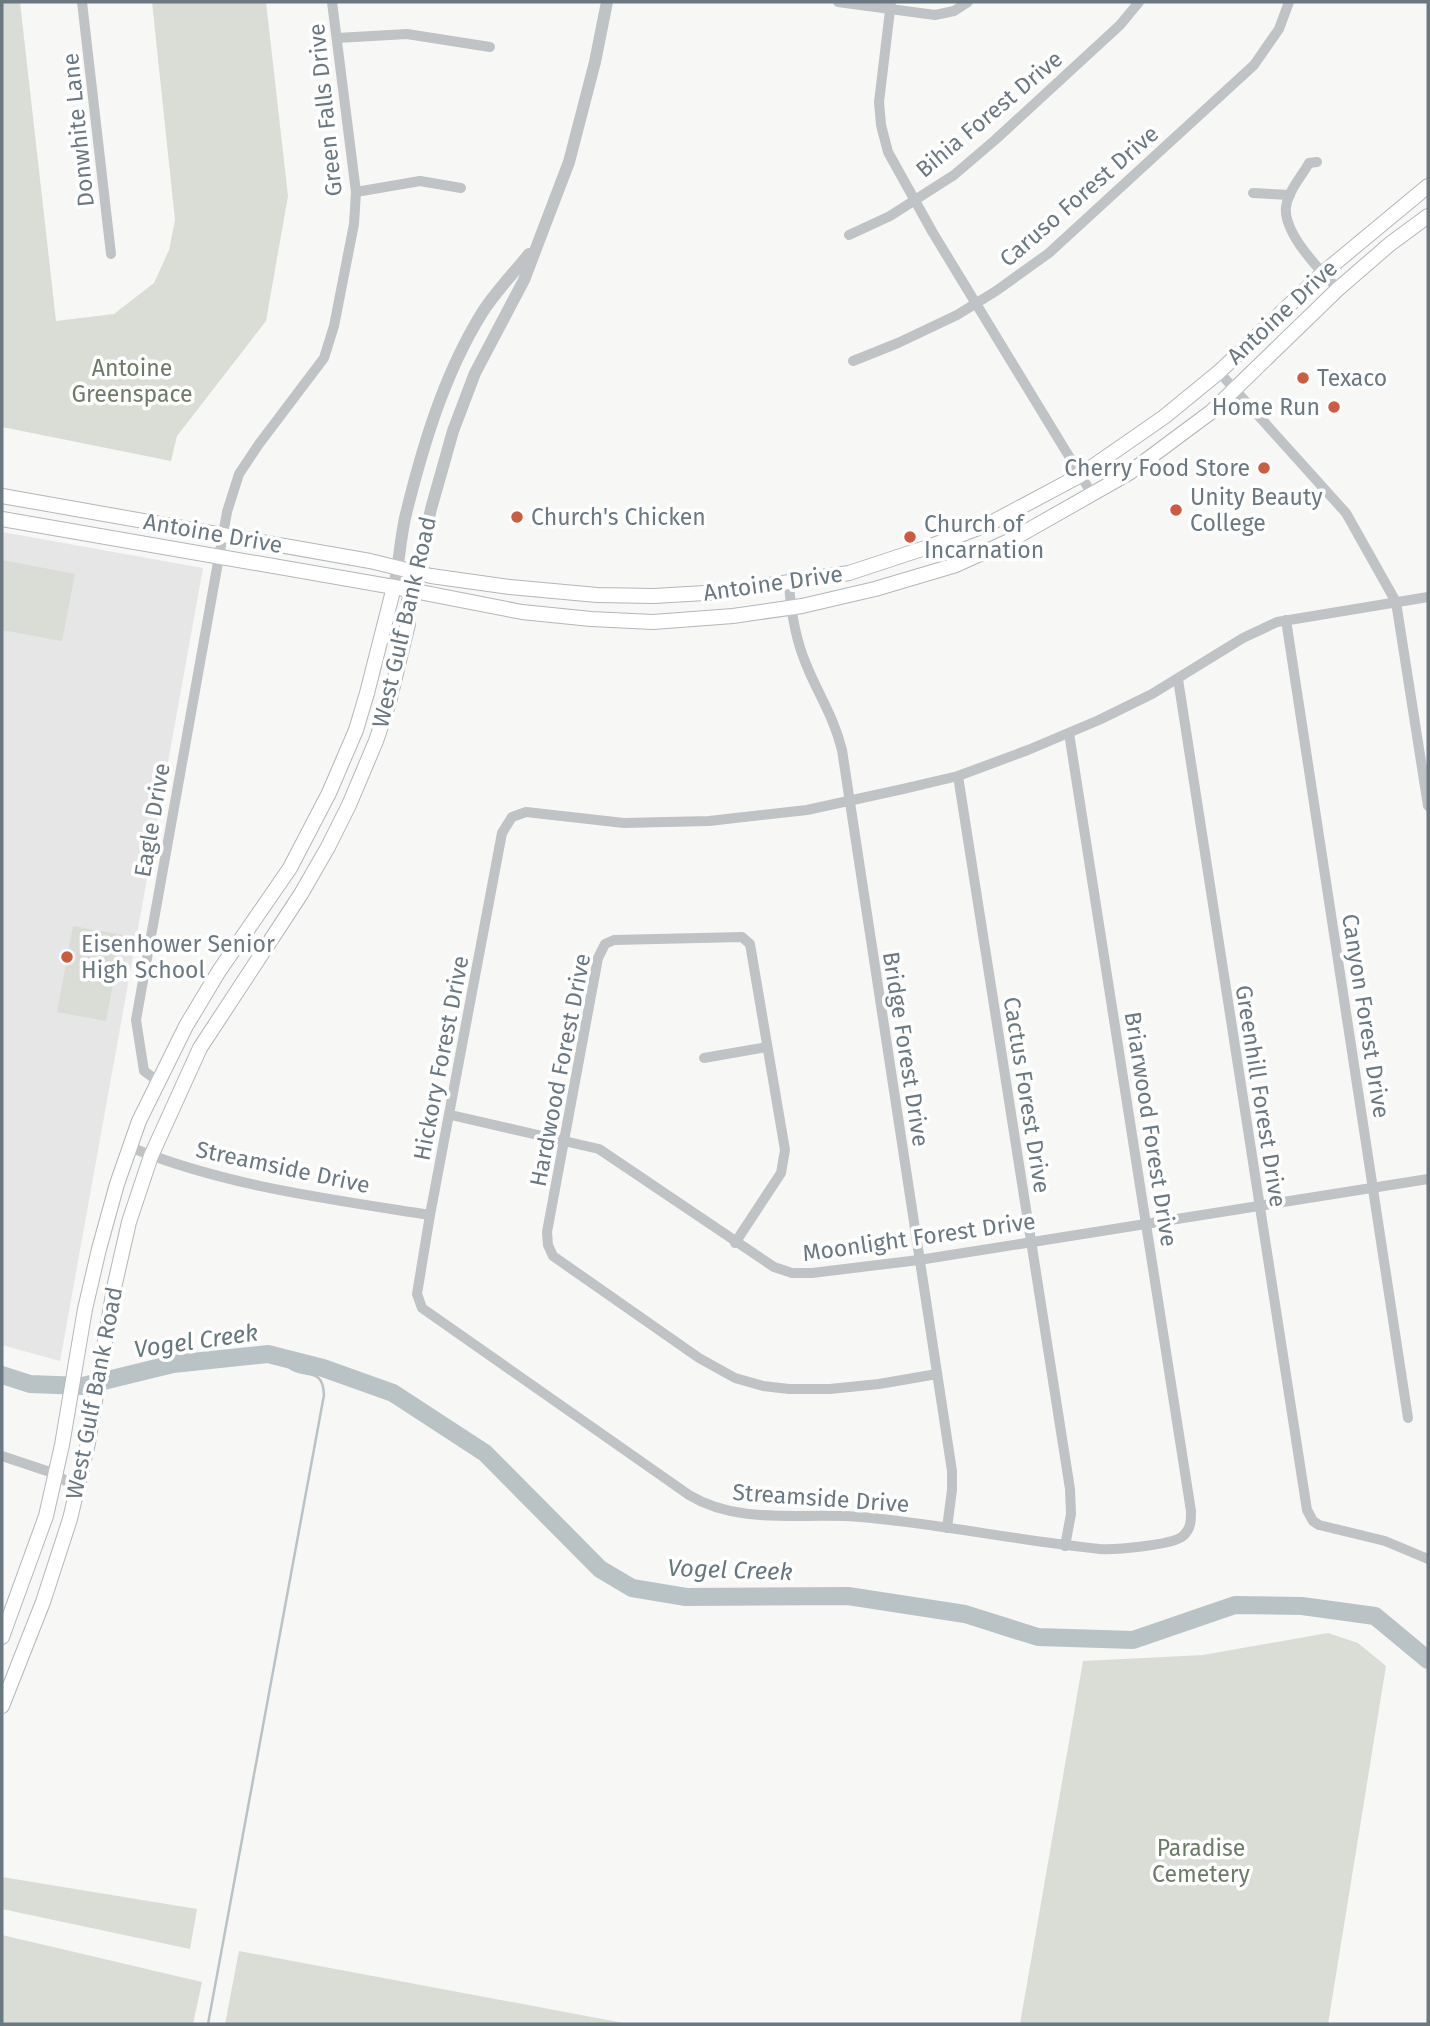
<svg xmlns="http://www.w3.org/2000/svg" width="1430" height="2026" font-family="'Fira Sans',sans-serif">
<rect width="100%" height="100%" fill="#f7f7f5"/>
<!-- built -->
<path fill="#e5e6e5" d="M 2,532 L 203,568 L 60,1361 L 2,1345 Z"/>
<!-- green -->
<g fill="#d9ddd6">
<path d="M 2,2 L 20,2 L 56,321 L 114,314 L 154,283 L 169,250 L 175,220 L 152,2 L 266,2 L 288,196 L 266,321 L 177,436 L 171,461 L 2,427 Z"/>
<path d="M 2,560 L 75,574 L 62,641 L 2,630 Z"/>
<path d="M 73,926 L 122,935 L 106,1021 L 57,1012 Z"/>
<path d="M 1328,1633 L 1358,1643 L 1386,1666 L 1328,2024 L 1020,2024 L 1083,1661 L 1203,1655 Z"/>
<path d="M 2,1877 L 197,1909 L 190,1949 L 2,1909 Z"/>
<path d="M 2,1935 L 202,1982 L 193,2024 L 2,2024 Z"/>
<path d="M 239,1951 L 629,2024 L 225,2024 Z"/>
</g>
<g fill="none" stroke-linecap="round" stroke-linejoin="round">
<!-- stream -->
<path stroke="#b9c3c6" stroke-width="2.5" d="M 208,2024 L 324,1395 C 323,1366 305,1379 290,1368 C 287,1365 285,1361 283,1358"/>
<!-- river -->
<path stroke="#b9c3c6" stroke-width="18" d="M 2,1375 L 30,1384 L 83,1386 L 173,1364 L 268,1354 L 323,1368 L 393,1393 L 485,1453 L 600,1569 L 632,1588 L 686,1597 L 848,1596 L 965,1614 L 1038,1637 L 1133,1640 L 1235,1605 L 1302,1606 L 1375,1616 L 1428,1660"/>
<!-- secondary casing -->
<g stroke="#b2b7ba" stroke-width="16">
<g id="secondary">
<path d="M 2,496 L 370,561 L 431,576 L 510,587 L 597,595 L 654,596 L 722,592 L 849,573 L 931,546 L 989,524 L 1079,476 L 1164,417 L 1219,372 L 1323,273 L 1428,186"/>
<path d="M 2,519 L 394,587 L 522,612 L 591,619 L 653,622 L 733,616 L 802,606 L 875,589 L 956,565 L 1011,540 L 1129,473 L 1211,412 L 1338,289 L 1390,244 L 1428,216"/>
<path d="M 2,1637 L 46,1516 L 62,1445 L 85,1309 L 99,1249 L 117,1184 L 139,1121 L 186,1026 L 219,971 L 290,868 L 329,793 L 356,730 L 367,693 L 394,587"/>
<path d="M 2,1706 L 43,1602 L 70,1519 L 88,1443 L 114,1288 L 129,1222 L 151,1156 L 200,1048 L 301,894 L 328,847 L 349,805 L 376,741 L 389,702 L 408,624 L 408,605 L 414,582"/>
</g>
</g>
<!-- minor -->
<g stroke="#bfc3c5" stroke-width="10">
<path d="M 82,2 L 111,254"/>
<path d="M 838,2 L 935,15 L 954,11 L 968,2"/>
<path d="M 891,2 L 879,102 L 881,125 L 888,152 L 933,233 L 1092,494"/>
<path d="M 337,38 L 407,34 L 490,47"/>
<path d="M 1317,162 L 1309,163 C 1302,176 1288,191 1286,207 C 1283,233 1321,272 1338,289"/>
<path d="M 356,192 L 420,181 L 461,188"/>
<path d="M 1253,193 L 1290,195"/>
<path d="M 849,235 L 890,216 L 954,175 L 995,140 L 1120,25 L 1139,2"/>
<path d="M 853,361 L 898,343 L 957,315 L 996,291 L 1049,253 L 1254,65 L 1279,29 L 1289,2"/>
<path d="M 1219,372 L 1346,513 L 1396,602 L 1428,806"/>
<path d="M 789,584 C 791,612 795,638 806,664 C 818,694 834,717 842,750 L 952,1471 L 952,1490 L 947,1528"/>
<path d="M 1286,620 L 1408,1418"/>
<path d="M 1178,679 L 1307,1510 L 1313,1521 L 1319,1525 L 1385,1541 L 1428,1559"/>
<path d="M 1069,733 L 1191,1511 C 1191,1521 1191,1529 1183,1536 C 1173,1545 1115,1550 1100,1549 C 1020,1541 941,1524 861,1517 C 804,1512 740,1526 689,1495 L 422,1308 L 417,1294 L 430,1215 L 502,833 L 512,817 L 526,812 L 624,823 L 709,821 L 807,810 L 903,789 L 958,776 L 1028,750 L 1099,720 L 1152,694 L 1243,638 L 1277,622 L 1428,597"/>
<path d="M 958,776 L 1070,1489 L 1071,1514 L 1065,1546"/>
<path d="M 704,1058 L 767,1047"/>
<path d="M 158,1081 L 144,1071 L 136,1020 L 227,512 L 239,474 L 259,444 L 324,358 L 334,326 L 354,224 L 356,192 L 332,2"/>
<path d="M 451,1115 L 599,1149 L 774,1267 L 792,1273 L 812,1273 L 919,1260 L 1428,1179"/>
<path d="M 130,1147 C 225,1186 329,1199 430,1215"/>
<path d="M 735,1243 L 781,1173 L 785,1150 L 750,944 L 742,937 L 614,940 L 605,944 L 598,958 L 547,1232 L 548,1245 L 553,1256 L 699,1358 L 735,1378 L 763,1386 L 789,1389 L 830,1389 L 879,1384 L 937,1374"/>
<path d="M 2,1456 L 56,1474 L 77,1489"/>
</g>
<!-- tertiary -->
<g stroke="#bfc3c5" stroke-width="12">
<path d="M 417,572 L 431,509 L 453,431 L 475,373 L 524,280 L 569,162 L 595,62 L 607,2"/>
<path d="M 394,587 C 399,564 400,541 405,518 C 422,448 444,374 482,313 C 495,292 514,273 529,254"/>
</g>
<!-- secondary -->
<use href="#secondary" stroke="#fff" stroke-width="14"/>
</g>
<!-- markers -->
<g fill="#cc5b40" stroke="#fff" stroke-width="2.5">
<circle cx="1303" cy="378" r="7"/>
<circle cx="1334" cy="407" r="7"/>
<circle cx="1264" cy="468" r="7"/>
<circle cx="1176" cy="510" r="7"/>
<circle cx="517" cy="517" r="7"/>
<circle cx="910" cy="537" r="7"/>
<circle cx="67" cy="957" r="7"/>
</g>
<g text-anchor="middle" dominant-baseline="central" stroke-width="7" stroke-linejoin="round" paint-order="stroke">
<!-- street labels -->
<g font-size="23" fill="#6a7881" stroke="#fff">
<text transform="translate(325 110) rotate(-96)">Green Falls Drive</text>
<text transform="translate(989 114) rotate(-40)">Bihia Forest Drive</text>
<text transform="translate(78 130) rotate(-96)">Donwhite Lane</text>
<text transform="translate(1079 196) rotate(-41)">Caruso Forest Drive</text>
<text transform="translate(1282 312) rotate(-43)">Antoine Drive</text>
<text transform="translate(213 533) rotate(10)">Antoine Drive</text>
<text transform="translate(773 583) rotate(-8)">Antoine Drive</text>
<text transform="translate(404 622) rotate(-77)">West Gulf Bank Road</text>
<text transform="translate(152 820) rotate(-80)">Eagle Drive</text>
<text transform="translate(1366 1016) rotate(81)">Canyon Forest Drive</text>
<text transform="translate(906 1049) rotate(81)">Bridge Forest Drive</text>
<text transform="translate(441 1058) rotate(-79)">Hickory Forest Drive</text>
<text transform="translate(560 1070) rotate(-79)">Hardwood Forest Drive</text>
<text transform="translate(1027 1095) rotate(81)">Cactus Forest Drive</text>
<text transform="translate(1261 1096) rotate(81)">Greenhill Forest Drive</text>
<text transform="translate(1151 1129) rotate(81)">Briarwood Forest Drive</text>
<text transform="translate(283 1167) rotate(12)">Streamside Drive</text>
<text transform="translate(919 1237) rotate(-8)">Moonlight Forest Drive</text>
<text transform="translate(94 1393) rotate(-79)">West Gulf Bank Road</text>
<text transform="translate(821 1498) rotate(4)">Streamside Drive</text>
</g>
<!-- park labels -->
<g font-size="23" fill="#6c7a68" stroke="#fff">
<text x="132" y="368">Antoine<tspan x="132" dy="26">Greenspace</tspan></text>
<text x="1201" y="1848">Paradise<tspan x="1201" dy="26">Cemetery</tspan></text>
</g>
<!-- poi labels -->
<g font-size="23" fill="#6a7881" stroke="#fff" text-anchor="start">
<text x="1317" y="378">Texaco</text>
<text x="1320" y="407" text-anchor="end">Home Run</text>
<text x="1250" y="468" text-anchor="end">Cherry Food Store</text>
<text x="1190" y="497">Unity Beauty<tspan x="1190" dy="26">College</tspan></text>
<text x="531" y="517">Church's Chicken</text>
<text x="924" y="524">Church of<tspan x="924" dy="26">Incarnation</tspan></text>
<text x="81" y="944">Eisenhower Senior<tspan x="81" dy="26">High School</tspan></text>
</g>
<!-- water labels -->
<g font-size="24" font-style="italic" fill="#66787d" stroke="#fff">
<text transform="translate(196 1341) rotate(-8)">Vogel Creek</text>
<text transform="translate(730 1570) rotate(2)">Vogel Creek</text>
</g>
</g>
<!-- border -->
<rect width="1430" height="2026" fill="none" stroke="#6a7881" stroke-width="7"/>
</svg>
